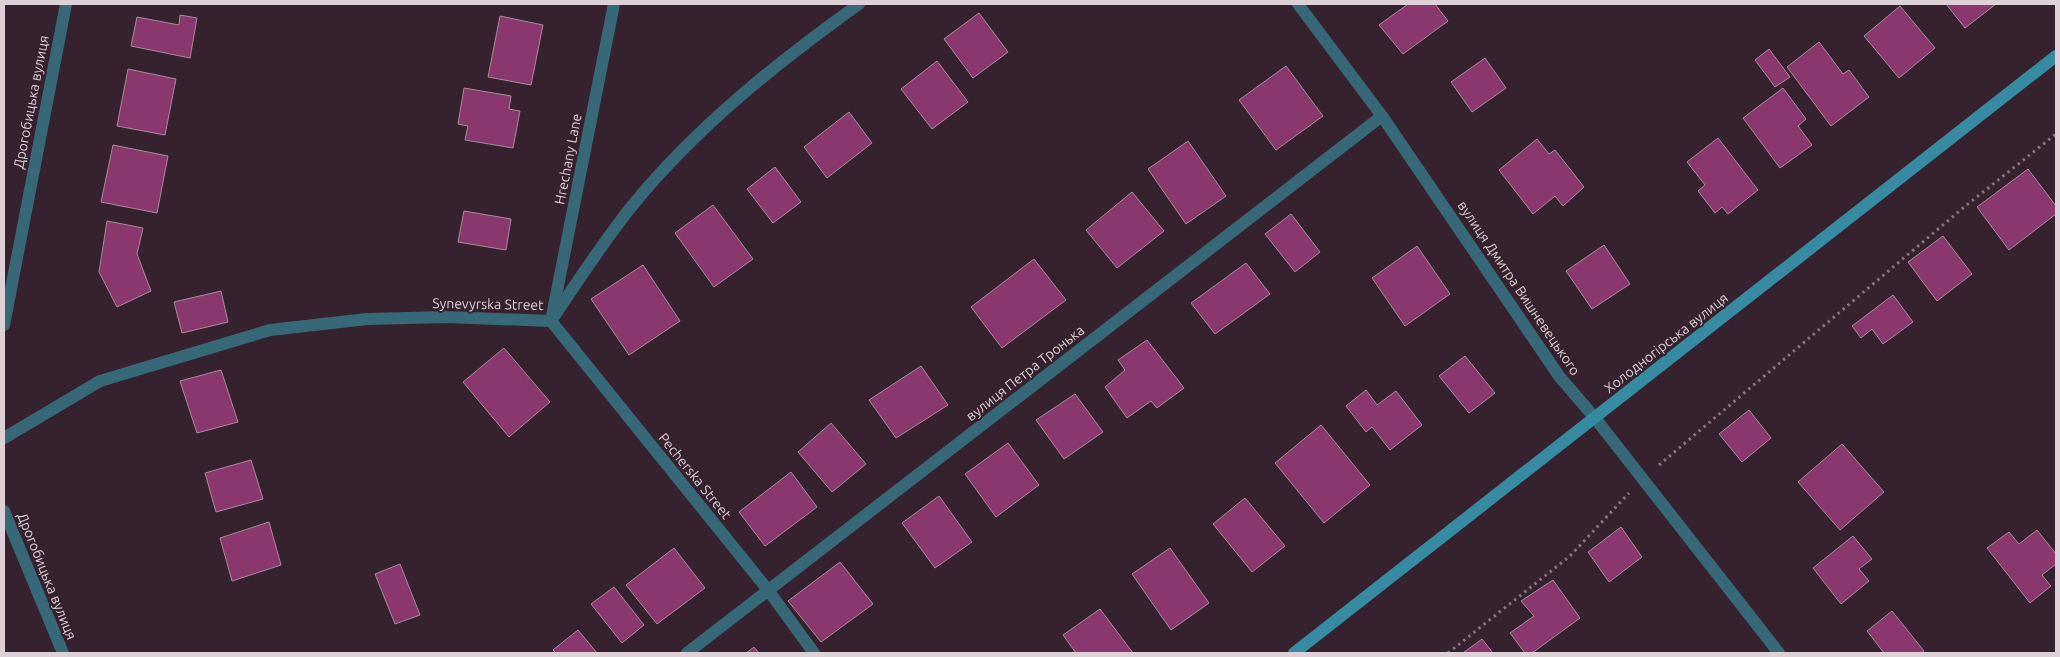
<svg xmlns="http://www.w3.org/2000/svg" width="2060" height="657" font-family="Ubuntu,sans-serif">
<rect width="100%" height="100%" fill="#36222e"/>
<!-- building -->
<g fill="#89376d" stroke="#a68d9b">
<path d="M 1408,4 L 1435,4 L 1448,21 L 1403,54 L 1379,25 Z"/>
<path d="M 1946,4 L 1996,4 L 1965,28 Z"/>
<path d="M 1900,6 L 1935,48 L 1899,78 L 1864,36 Z"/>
<path d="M 979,13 L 1008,52 L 973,78 L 944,39 Z"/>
<path d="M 180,15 L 197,18 L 190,58 L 131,46 L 137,17 L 179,25 Z"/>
<path d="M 500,16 L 543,25 L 531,85 L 488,77 Z"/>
<path d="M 1819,42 L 1843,74 L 1849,70 L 1869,97 L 1831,126 L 1787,67 Z"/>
<path d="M 1769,49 L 1790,77 L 1775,87 L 1755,60 Z"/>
<path d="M 1485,58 L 1506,88 L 1472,112 L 1451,82 Z"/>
<path d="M 937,61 L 968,102 L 932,129 L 901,89 Z"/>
<path d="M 1286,66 L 1323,116 L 1276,150 L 1239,100 Z"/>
<path d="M 128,69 L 176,79 L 165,135 L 117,126 Z"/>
<path d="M 464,88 L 511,96 L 509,109 L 520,111 L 513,148 L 465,140 L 468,126 L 458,124 Z"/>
<path d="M 1783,88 L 1806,119 L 1798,126 L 1812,145 L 1780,168 L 1743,118 Z"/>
<path d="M 849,112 L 872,143 L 827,178 L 804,147 Z"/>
<path d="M 1718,138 L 1758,190 L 1728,214 L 1722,207 L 1715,213 L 1698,191 L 1705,185 L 1687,162 Z"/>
<path d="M 1537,139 L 1549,154 L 1555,150 L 1584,187 L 1563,206 L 1555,196 L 1533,214 L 1499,170 Z"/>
<path d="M 1188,141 L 1226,196 L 1186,224 L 1148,169 Z"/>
<path d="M 113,145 L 168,156 L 157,213 L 101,202 Z"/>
<path d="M 775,167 L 801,202 L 773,223 L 747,189 Z"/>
<path d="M 2028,169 L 2056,206 L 2056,214 L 2009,250 L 1977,207 Z"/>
<path d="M 1132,192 L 1164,231 L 1117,268 L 1086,230 Z"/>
<path d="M 713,205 L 753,259 L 714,287 L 675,233 Z"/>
<path d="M 464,211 L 511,219 L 506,250 L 458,242 Z"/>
<path d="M 1291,214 L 1320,252 L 1295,272 L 1265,234 Z"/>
<path d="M 107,221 L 143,228 L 137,254 L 151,291 L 117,307 L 99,272 Z"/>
<path d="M 1943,236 L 1972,274 L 1937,301 L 1908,262 Z"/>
<path d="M 1604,245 L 1630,284 L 1592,309 L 1566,271 Z"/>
<path d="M 1417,246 L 1450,294 L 1405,326 L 1372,278 Z"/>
<path d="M 1034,259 L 1066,300 L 1002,348 L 971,307 Z"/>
<path d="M 1246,263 L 1270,294 L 1215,334 L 1191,303 Z"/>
<path d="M 643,265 L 680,321 L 629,355 L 591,299 Z"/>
<path d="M 221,291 L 228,322 L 182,333 L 174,302 Z"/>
<path d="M 1893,295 L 1913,322 L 1883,344 L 1872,329 L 1861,338 L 1852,326 Z"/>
<path d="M 1147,340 L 1184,388 L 1157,408 L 1151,401 L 1127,418 L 1105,387 L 1125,370 L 1118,360 Z"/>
<path d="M 504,348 L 550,402 L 509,437 L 463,382 Z"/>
<path d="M 1465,356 L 1495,393 L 1469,413 L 1439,376 Z"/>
<path d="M 921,366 L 948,405 L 896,438 L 869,400 Z"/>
<path d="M 221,370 L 238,422 L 197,433 L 180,381 Z"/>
<path d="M 1366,390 L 1377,405 L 1396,391 L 1422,425 L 1390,450 L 1372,427 L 1366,432 L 1346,406 Z"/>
<path d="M 1075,394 L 1103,432 L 1064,459 L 1036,420 Z"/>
<path d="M 1749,410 L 1771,438 L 1742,462 L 1719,434 Z"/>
<path d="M 831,423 L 866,464 L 832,492 L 798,452 Z"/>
<path d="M 1321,425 L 1370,485 L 1324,523 L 1275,463 Z"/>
<path d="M 1008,443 L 1039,485 L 996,517 L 965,474 Z"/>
<path d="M 1842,444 L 1884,492 L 1840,530 L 1798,482 Z"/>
<path d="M 251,460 L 263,499 L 216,512 L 205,473 Z"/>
<path d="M 791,472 L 817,507 L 765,546 L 739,512 Z"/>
<path d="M 939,496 L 972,542 L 935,568 L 902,523 Z"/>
<path d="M 1245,498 L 1285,546 L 1252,572 L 1213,524 Z"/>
<path d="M 269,522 L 281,565 L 232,581 L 220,538 Z"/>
<path d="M 1621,527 L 1642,557 L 1609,582 L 1588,552 Z"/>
<path d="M 2037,530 L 2056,554 L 2056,564 L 2042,575 L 2051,586 L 2030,603 L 1987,548 L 2009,532 L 2019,544 Z"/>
<path d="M 1853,536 L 1872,559 L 1859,569 L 1869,581 L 1841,604 L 1813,568 Z"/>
<path d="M 674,548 L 705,588 L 657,624 L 626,585 Z"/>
<path d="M 1170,548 L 1209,603 L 1171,630 L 1132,574 Z"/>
<path d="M 840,562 L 873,604 L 821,642 L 788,601 Z"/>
<path d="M 400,564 L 420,615 L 395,624 L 375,574 Z"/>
<path d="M 1553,580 L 1580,618 L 1532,653 L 1525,653 L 1510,633 L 1534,616 L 1521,601 Z"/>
<path d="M 614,587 L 644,625 L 622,643 L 591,604 Z"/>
<path d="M 1100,609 L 1133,653 L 1076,653 L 1063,635 Z"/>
<path d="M 1892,611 L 1924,651 L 1921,653 L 1884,653 L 1867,631 Z"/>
<path d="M 578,630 L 597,653 L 556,653 L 553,650 Z"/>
<path d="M 1482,639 L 1493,653 L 1463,653 Z"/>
<path d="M 754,647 L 759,653 L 746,653 Z"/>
</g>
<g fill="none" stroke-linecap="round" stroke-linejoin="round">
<!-- path -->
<g stroke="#85747e" stroke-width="3" stroke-dasharray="2.5 4" stroke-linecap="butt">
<path d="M 1659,465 L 1963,208 L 2056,134"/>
<path d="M 1448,653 L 1570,556 L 1629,493"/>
</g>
<!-- street -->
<g stroke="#376877" stroke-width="12">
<path d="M 614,4 L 551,321 L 768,590 L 814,653"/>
<path d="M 1298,4 L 1382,116 L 1559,376 L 1595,418 L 1779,653"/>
<path d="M 4,325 L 66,4"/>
<path d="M 4,438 L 100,381 L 270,330 L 367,319 L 446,317 L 551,321 C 577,282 603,242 632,206 C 696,127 777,63 859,4"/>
<path d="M 4,511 L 63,653"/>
<path d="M 687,653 L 1382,116"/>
</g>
<!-- secondary -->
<path stroke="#368aa2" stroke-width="12" d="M 1294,653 L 2056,56"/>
</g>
<g text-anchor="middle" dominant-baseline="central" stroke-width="4" stroke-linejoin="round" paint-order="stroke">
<!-- street labels -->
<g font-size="14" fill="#ddd0d7" stroke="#36222e">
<text transform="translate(31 102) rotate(-79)">Дрогобицька вулиця</text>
<text transform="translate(568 159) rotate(-79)">Hrechany Lane</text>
<text transform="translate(1519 288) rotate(56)">вулиця Дмитра Вишневецького</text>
<text transform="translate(488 304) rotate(1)">Synevyrska Street</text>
<text transform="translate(1666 343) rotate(-38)">Холодногірська вулиця</text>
<text transform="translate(1025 373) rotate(-38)">вулиця Петра Тронька</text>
<text transform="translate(695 476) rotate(51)">Pecherska Street</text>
<text transform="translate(47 576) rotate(68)">Дрогобицька вулиця</text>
</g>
</g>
<!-- border -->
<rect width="2060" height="657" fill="none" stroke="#ddd0d7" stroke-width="10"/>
</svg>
